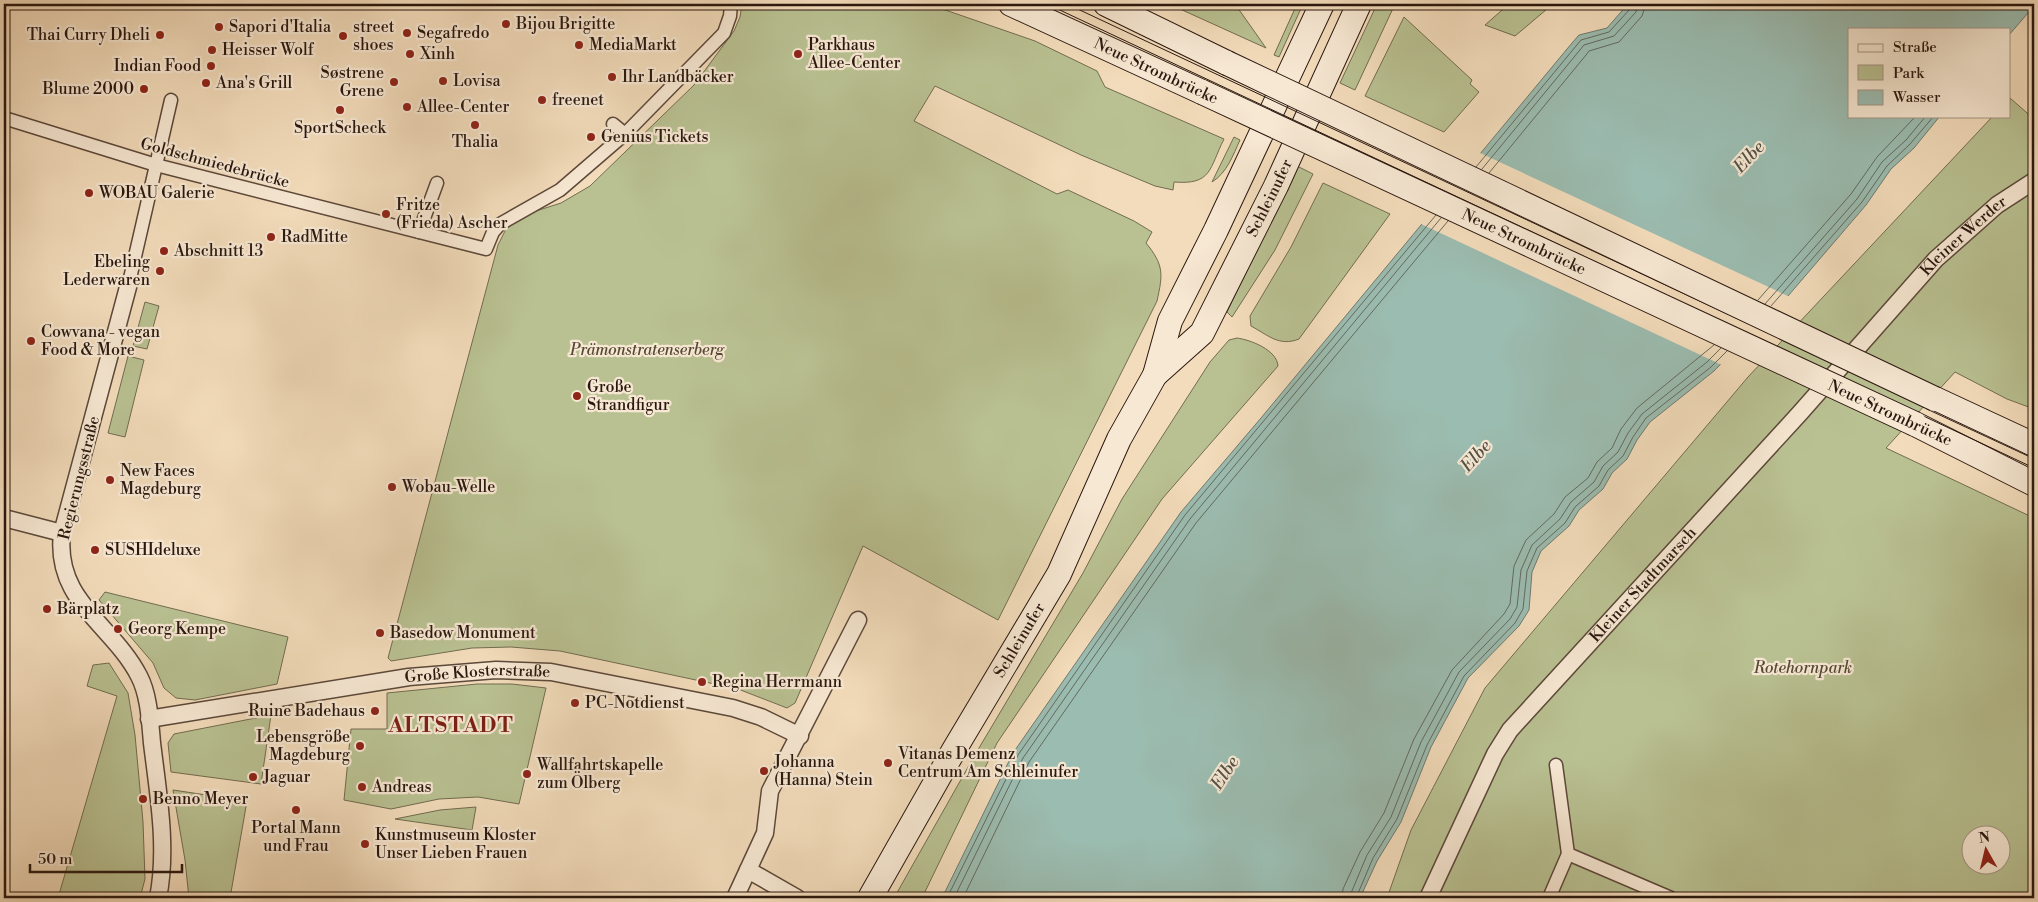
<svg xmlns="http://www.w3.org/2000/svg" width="2038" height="902" font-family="'Libre Bodoni',serif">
<rect width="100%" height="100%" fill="#f3dcbb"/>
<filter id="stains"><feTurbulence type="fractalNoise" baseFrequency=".004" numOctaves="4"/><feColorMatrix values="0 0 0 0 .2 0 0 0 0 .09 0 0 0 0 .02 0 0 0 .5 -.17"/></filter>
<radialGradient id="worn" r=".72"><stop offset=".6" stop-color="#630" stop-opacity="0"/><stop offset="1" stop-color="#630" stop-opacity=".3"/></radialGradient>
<!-- green -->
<g fill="#b9c192" stroke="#726c50" fill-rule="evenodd">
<path d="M 742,4 L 928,4 L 1035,41 L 1097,71 L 1105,87 L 1224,139 C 1209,169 1212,185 1174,182 L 1173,190 L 1155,186 L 1081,155 L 935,86 L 914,121 L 1057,194 L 1068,190 L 1134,221 L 1152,232 L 1146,243 C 1164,265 1163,274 1157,301 L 998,620 L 863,546 L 795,703 L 787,708 L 738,689 L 560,651 L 511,647 L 472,648 L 391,661 L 388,658 L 498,245 L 511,219 L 561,203 L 590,186 L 694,85 L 734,31 L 740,17 Z"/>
<path d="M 1169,4 L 1235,4 L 1266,48 Z"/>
<path d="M 1297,4 L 1303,4 L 1279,57 L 1274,55 Z"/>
<path d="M 1377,4 L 1395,4 L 1355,90 L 1340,83 Z"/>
<path d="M 1509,4 L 1553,4 L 1515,36 L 1485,25 Z"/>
<path d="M 1404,17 L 1472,80 L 1470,84 L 1479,92 L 1444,132 L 1365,96 Z"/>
<path d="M 2010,98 L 2034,119 L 2034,409 L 2007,399 L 1955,372 L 1886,448 L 2034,518 L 2034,898 L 1387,898 L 1411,830 L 1485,688 L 1748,377 L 1993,116 L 2009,116 ZM 1970,834 L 2000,834 L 2000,864 L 1970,864 Z"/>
<path d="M 1234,137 L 1240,140 C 1233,155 1227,173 1212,182 Z"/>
<path d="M 1297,166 L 1313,174 L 1275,250 L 1232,317 L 1227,312 Z"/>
<path d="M 1323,183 L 1390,214 L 1299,339 C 1279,347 1268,335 1251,326 L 1250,316 L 1291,247 Z"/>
<path d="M 145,302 L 159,306 L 147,349 L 133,346 Z"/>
<path d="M 1237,338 C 1251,340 1277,350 1278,366 L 1162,499 L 997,743 L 922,898 L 894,898 L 976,753 L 1083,573 L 1122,499 L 1210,362 L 1229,340 Z"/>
<path d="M 128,356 L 144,360 L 125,437 L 108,433 Z"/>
<path d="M 105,592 L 288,637 L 277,684 L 195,700 L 176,698 L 164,688 L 153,663 L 99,600 Z"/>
<path d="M 109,663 L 128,693 L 135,735 L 143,822 L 145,879 L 140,898 L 58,898 L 117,696 L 87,686 L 93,665 Z"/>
<path d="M 477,684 L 512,684 L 546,688 L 519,804 L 478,797 L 439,799 L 391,809 L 344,800 L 351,729 L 387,729 L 387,693 Z"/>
<path d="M 271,715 L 261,784 L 171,772 L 168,743 L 174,734 Z"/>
<path d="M 173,790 L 247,801 L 230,898 L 189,898 L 185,860 Z"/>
<path d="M 476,807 L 472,830 L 395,819 L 440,810 Z"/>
</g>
<!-- water -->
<path fill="#9bbcb0" stroke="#6e7a70" d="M 1628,4 L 2034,4 L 2034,6 L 2009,35 L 2009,29 L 1849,29 L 1849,116 L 1940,116 L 1914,148 L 1891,169 L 1866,205 L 1788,296 L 1714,371 L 1650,422 L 1637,440 L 1627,459 L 1612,473 L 1603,489 L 1579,510 L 1569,526 L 1541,551 L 1532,572 L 1529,610 L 1519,626 L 1468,678 L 1431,747 L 1401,822 L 1377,861 L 1360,898 L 942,898 L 1013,753 L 1181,512 L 1261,418 L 1572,43 L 1579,35 L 1607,28 Z"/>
<!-- pier -->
<path fill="#f3dcbb" d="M 1478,152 L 1790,297 L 1724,366 L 1419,223 Z"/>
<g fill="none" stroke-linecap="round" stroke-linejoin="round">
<!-- shore -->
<g stroke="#626a60" stroke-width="1">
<path d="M 1476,167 L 1581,40 L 1609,32 L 1630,9 L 1632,4"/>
<path d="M 1482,169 L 1584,45 L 1614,36 L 1636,12 L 1638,4"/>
<path d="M 1489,173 L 1586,55 L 1589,51 L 1619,42 L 1642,16 L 1646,4"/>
<path d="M 1758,300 L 1851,194 L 1877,157 L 1916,116"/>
<path d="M 1765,304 L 1857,199 L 1882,162 L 1906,140 L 1926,116"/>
<path d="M 1771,306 L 1862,202 L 1887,166 L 1910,144 L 1934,116"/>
<path d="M 947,898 L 1018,755 L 1185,515 L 1436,215"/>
<path d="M 954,898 L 1023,758 L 1190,519 L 1441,218"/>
<path d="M 963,898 L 1029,762 L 1196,523 L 1448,221"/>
<path d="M 1342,898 L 1343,889 L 1360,852 L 1384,813 L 1414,739 L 1452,670 L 1504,614 L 1510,604 L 1514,566 L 1526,540 L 1554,514 L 1565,497 L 1588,478 L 1597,462 L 1612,448 L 1621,429 L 1637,408 L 1714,345"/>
<path d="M 1349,898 L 1367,855 L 1391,817 L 1421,742 L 1459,672 L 1510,619 L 1517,607 L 1521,570 L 1532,545 L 1560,519 L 1571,502 L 1594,482 L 1603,466 L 1618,452 L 1628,433 L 1642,414 L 1707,362 L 1721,348"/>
<path d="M 1356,898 L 1373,858 L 1397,819 L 1427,745 L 1464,676 L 1515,623 L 1523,609 L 1527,571 L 1537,548 L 1565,523 L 1575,507 L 1599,486 L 1608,470 L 1623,456 L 1633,437 L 1646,418 L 1711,367 L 1727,351"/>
</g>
<!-- stream -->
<path stroke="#6e7a70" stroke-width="6" d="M 1453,4 L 1462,6 L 1473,4"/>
<!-- pedestrian casing -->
<g stroke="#5c483a" stroke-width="15">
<g id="pedestrian">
<path d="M 4,118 L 156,165 L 486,249 L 493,232 L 500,224 L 560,190 L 625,134 L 724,33 L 730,16 L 731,4"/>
<path d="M 613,124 L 625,134"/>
<path d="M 419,232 L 437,183"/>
<path d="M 128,287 L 171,100"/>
<path d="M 1556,765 L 1568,854 L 1671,898"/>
<path d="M 1549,898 L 1568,854"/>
</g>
</g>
<!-- minor casing -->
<g stroke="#5c483a" stroke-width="19">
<g id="minor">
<path d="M 128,287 L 62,533 C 54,601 113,625 139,676 C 149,695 150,721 152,743 C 158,793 168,848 158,898"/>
<path d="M 4,518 L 62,533"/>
<path id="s1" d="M 149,719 L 409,677 L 496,670 L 551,672 L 733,708 L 761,717 L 800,736"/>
<path d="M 748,870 L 797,898"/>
<path d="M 735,898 L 765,833 L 770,791 L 858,620"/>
<path id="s2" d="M 1428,898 L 1495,754 L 1510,730 L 1800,413 L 1936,259 L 1997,205 L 2034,181"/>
</g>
</g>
<!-- secondary casing -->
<g stroke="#2a170f" stroke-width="26">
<g id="secondary">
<path d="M 1011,4 L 1202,92"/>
<path d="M 1106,4 L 1227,63"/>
<path id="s3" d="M 1155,375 L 1202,333 L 1276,186 L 1359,4"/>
<path d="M 1935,399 L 2034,445"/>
<path d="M 1915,424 L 2034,484"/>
<path id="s4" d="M 870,898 L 954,750 L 1059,574 L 1119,439 L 1155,375 L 1170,321 L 1216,230 L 1322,4"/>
</g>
</g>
<!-- pedestrian -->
<use href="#pedestrian" stroke="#f7e8d3" stroke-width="12"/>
<!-- minor -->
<use href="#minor" stroke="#f7e8d3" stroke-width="16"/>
<!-- secondary -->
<use href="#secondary" stroke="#f7e8d3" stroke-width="24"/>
<!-- tram -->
<g stroke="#2a170f" stroke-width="1">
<path d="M 1047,4 L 2034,468"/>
<path d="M 1067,4 L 2034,458"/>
</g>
<!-- secondary-bridge casing -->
<g stroke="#2a170f" stroke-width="26" stroke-linecap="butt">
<g id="secondary-bridge">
<path d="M 1227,63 L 1935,399"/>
<path id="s5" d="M 1202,92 L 1915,424"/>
</g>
</g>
<!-- secondary-bridge -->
<use href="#secondary-bridge" stroke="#f7e8d3" stroke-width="24"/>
</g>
<!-- markers -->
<g fill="#8f2418" stroke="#f7e8d3" stroke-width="2">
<circle cx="506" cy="24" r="5"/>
<circle cx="219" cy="27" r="5"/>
<circle cx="407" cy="33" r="5"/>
<circle cx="160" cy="35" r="5"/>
<circle cx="343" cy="36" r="5"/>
<circle cx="579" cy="45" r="5"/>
<circle cx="212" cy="50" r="5"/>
<circle cx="410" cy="54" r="5"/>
<circle cx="798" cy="54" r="5"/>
<circle cx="211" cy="66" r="5"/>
<circle cx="612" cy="77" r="5"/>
<circle cx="443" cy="81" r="5"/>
<circle cx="394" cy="82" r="5"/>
<circle cx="206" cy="83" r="5"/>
<circle cx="144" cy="89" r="5"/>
<circle cx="542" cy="100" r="5"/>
<circle cx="407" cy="107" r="5"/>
<circle cx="340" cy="110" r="5"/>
<circle cx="475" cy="125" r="5"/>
<circle cx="591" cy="137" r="5"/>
<circle cx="89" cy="193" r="5"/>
<circle cx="386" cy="214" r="5"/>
<circle cx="271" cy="237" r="5"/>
<circle cx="164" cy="251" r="5"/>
<circle cx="160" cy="271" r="5"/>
<circle cx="31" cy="341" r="5"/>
<circle cx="577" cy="396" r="5"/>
<circle cx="110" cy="480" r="5"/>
<circle cx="392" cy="487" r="5"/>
<circle cx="95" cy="550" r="5"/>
<circle cx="47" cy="609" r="5"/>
<circle cx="118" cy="629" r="5"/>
<circle cx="380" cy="633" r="5"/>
<circle cx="702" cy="682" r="5"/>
<circle cx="575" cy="703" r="5"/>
<circle cx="375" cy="711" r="5"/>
<circle cx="360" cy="746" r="5"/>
<circle cx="888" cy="763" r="5"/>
<circle cx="764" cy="771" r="5"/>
<circle cx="527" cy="774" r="5"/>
<circle cx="253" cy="777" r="5"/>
<circle cx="362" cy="787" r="5"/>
<circle cx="143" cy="799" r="5"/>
<circle cx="296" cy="810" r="5"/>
<circle cx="365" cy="844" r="5"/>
</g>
<g text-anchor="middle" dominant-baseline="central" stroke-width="4.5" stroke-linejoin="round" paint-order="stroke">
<!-- poi labels -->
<g font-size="16" fill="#2a170f" stroke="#f7e8d3" text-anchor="start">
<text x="516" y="24">Bijou Brigitte</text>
<text x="229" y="27">Sapori d'Italia</text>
<text x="353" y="27">street<tspan x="353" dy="18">shoes</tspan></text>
<text x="417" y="33">Segafredo</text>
<text x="150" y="35" text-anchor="end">Thai Curry Dheli</text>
<text x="589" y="45">MediaMarkt</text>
<text x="808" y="45">Parkhaus<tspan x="808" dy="18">Allee-Center</tspan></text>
<text x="222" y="50">Heisser Wolf</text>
<text x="420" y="54">Xinh</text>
<text x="201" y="66" text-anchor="end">Indian Food</text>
<text x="384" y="73" text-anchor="end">Søstrene<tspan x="384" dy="18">Grene</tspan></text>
<text x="622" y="77">Ihr Landbäcker</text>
<text x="453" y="81">Lovisa</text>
<text x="216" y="83">Ana's Grill</text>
<text x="134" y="89" text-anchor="end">Blume 2000</text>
<text x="552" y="100">freenet</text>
<text x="417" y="107">Allee-Center</text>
<text x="340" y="128" text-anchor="middle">SportScheck</text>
<text x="601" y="137">Genius Tickets</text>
<text x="475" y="142" text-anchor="middle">Thalia</text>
<text x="99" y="193">WOBAU Galerie</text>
<text x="396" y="205">Fritze<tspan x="396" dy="18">(Frieda) Ascher</tspan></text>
<text x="281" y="237">RadMitte</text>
<text x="174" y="251">Abschnitt 13</text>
<text x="150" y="262" text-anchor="end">Ebeling<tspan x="150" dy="18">Lederwaren</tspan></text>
<text x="41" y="332">Cowvana - vegan<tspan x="41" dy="18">Food &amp; More</tspan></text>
<text x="587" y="387">Große<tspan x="587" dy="18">Strandfigur</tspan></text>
<text x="120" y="471">New Faces<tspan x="120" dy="18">Magdeburg</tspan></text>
<text x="402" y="487">Wobau-Welle</text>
<text x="105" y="550">SUSHIdeluxe</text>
<text x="57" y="609">Bärplatz</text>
<text x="128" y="629">Georg Kempe</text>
<text x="390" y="633">Basedow Monument</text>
<text x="712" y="682">Regina Herrmann</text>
<text x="585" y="703">PC-Notdienst</text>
<text x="365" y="711" text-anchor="end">Ruine Badehaus</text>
<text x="350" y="737" text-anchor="end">Lebensgröße<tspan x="350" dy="18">Magdeburg</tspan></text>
<text x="898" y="754">Vitanas Demenz<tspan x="898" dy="18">Centrum Am Schleinufer</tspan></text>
<text x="774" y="762">Johanna<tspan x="774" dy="18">(Hanna) Stein</tspan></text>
<text x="537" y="765">Wallfahrtskapelle<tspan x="537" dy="18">zum Ölberg</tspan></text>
<text x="263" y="777">Jaguar</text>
<text x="372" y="787">Andreas</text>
<text x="153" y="799">Benno Meyer</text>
<text x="296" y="828" text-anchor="middle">Portal Mann<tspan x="296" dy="18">und Frau</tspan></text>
<text x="375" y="835">Kunstmuseum Kloster<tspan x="375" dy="18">Unser Lieben Frauen</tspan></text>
</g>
<!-- street labels -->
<g font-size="16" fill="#2a170f" stroke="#f7e8d3">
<text transform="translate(1156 71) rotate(25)">Neue Strombrücke</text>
<text transform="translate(215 163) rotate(15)">Goldschmiedebrücke</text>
<text stroke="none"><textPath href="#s3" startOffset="214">Schleinufer</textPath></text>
<text stroke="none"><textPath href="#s2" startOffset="858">Kleiner Werder</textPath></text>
<text stroke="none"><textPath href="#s5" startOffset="355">Neue Strombrücke</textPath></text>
<text transform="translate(1890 413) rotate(25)">Neue Strombrücke</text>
<text transform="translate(79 478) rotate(-76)">Regierungsstraße</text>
<text stroke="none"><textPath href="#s2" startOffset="384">Kleiner Stadtmarsch</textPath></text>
<text stroke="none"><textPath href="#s4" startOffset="298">Schleinufer</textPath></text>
<text stroke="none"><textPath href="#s1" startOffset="332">Große Klosterstraße</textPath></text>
</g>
<!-- park labels -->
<g font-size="16" font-style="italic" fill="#554a36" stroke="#f7e8d3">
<text x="647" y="350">Prämonstratenserberg</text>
<text x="1803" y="668">Rotehornpark</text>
</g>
<!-- water labels -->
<g font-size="18" font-style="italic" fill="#525147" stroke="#f7e8d3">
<text transform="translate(1749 157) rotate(-47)">Elbe</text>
<text transform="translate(1476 456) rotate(-48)">Elbe</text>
<text transform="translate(1225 773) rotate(-57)">Elbe</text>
</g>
<!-- district labels -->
<g font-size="21" font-weight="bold" letter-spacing="1" fill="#7a1f14" stroke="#f7e8d3">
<text x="451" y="726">ALTSTADT</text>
</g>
</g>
<!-- margin -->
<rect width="2038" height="902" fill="none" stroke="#f3dcbb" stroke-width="20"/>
<rect x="5" y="5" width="2028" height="892" fill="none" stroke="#2a170f" stroke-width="2.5"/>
<rect x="10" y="10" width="2018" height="882" fill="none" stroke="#2a170f"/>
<!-- legend -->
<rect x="1848" y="28" width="162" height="90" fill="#f7e8d3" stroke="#a59485"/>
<rect x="1858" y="44" width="25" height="8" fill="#f7e8d3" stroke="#a59485"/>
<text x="1893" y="52" font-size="15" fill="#2a170f">Straße</text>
<rect x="1858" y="65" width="25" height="15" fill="#b9c192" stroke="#a59485"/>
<text x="1893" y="78" font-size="15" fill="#2a170f">Park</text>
<rect x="1858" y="90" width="25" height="15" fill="#9bbcb0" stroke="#a59485"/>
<text x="1893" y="102" font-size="15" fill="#2a170f">Wasser</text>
<!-- north arrow -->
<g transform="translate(1986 850) rotate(352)"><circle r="24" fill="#f7e8d3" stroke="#a59485"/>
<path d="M0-4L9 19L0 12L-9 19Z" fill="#8f2418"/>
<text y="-8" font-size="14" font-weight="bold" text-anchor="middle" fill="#2a170f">N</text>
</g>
<!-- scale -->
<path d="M30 864v8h152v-8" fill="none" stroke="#2a170f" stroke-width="2.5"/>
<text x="38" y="864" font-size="15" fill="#2a170f" stroke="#f7e8d3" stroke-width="4" paint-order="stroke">50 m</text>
<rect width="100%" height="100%" filter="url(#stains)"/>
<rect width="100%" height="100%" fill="url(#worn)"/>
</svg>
